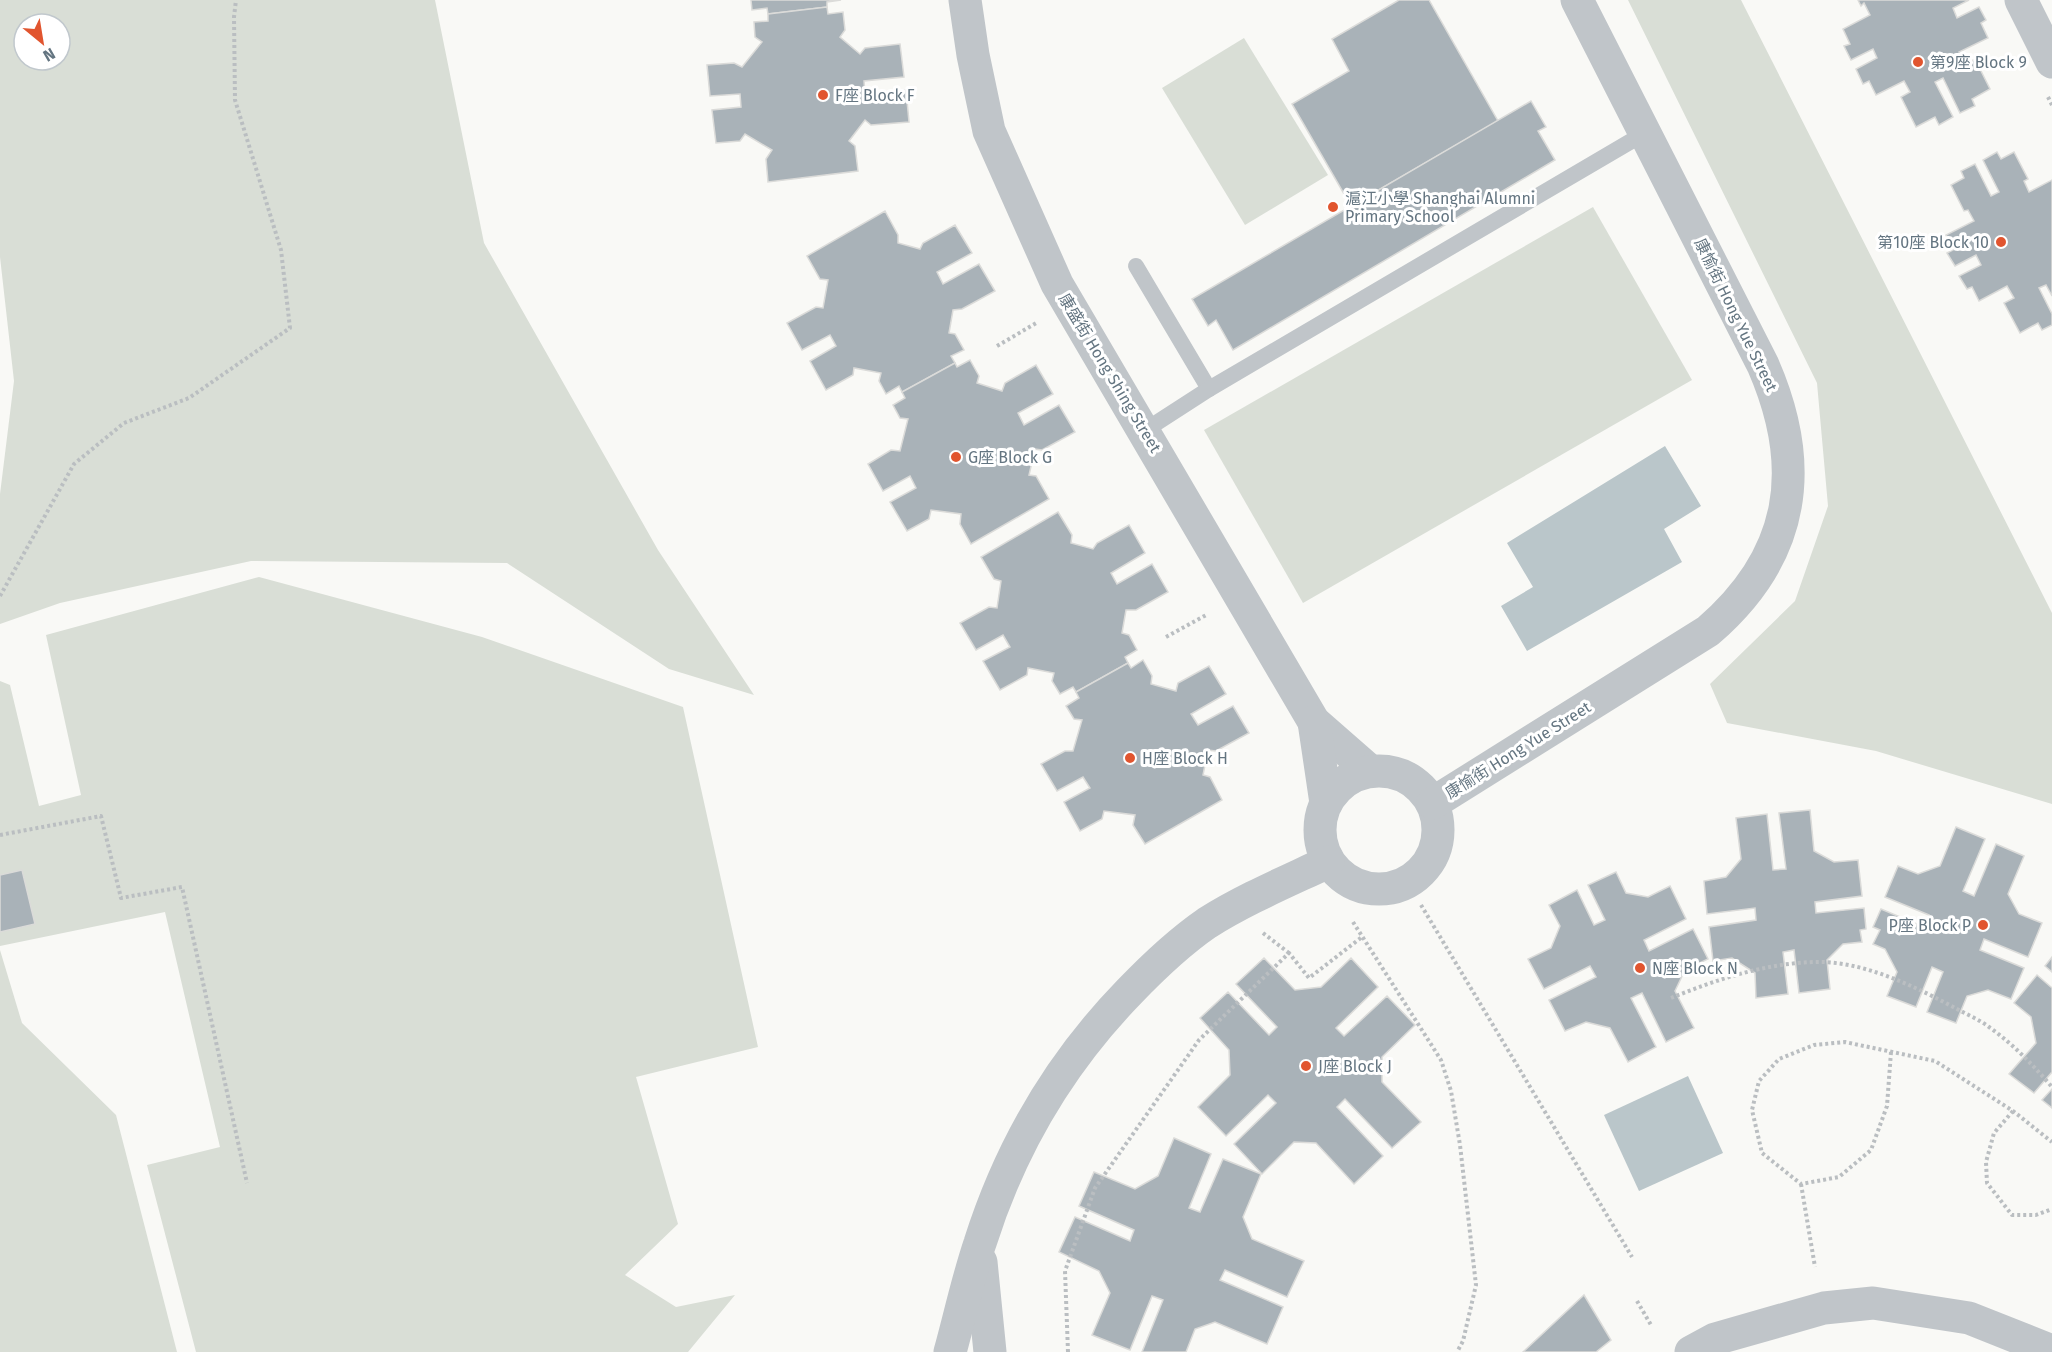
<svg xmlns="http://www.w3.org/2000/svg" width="2052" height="1352" font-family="'Fira Sans','Noto Sans TC',sans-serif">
<rect width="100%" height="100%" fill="#f9f9f6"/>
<!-- green -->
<g fill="#d9ded6" fill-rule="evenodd">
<path d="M 0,0 L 435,0 L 484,243 L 658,550 L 754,695 L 669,669 L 507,563 L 251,561 L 60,603 L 0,624 L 0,494 L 14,381 L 0,257 ZM 24,24 L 60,24 L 60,60 L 24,60 Z"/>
<path d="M 1628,0 L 1741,0 L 2052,613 L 2052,804 L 1876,751 L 1727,723 L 1710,684 L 1795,601 L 1828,506 L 1817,383 Z"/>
<path d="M 1244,38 L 1328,175 L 1245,225 L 1162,88 Z"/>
<path d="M 1593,207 L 1692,380 L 1303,603 L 1204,430 Z"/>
<path d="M 259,577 L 482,637 L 683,707 L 758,1047 L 636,1077 L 678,1224 L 625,1275 L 676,1307 L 735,1295 L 688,1352 L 196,1352 L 147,1165 L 220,1147 L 165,912 L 0,946 L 0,681 L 10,685 L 39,806 L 81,795 L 46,635 Z"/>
<path d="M 0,950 L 22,1023 L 116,1115 L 177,1352 L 0,1352 Z"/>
</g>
<!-- water -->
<g fill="#bac6ca">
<path d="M 1665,446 L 1701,506 L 1664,529 L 1682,562 L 1527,651 L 1501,606 L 1533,587 L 1507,543 Z"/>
<path d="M 1688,1076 L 1723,1153 L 1639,1191 L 1604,1115 Z"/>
</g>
<!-- building -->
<g fill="#a9b2b8" stroke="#dbdbd9" stroke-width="1.5">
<path d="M 751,0 L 841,0 L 827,2 L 827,7 L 768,14 L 767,8 L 752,10 Z"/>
<path d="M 1399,0 L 1429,0 L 1498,121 L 1351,206 L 1292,104 L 1349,71 L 1332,39 Z"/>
<path d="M 1858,0 L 1969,0 L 1953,8 L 1957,18 L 1979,7 L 1986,20 L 1981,23 L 1988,38 L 1959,52 L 1966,64 L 1975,59 L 1990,89 L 1972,99 L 1975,106 L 1960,113 L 1943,78 L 1935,82 L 1953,117 L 1939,125 L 1935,117 L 1916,127 L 1901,97 L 1910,92 L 1904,81 L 1876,95 L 1869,81 L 1863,84 L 1856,69 L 1877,58 L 1873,49 L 1851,60 L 1844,46 L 1850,44 L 1843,29 L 1870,15 L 1864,3 L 1861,6 Z"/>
<path d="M 827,7 L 828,14 L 843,12 L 845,30 L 840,37 L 860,54 L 865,48 L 900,44 L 904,77 L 864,81 L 865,94 L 906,90 L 909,122 L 871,125 L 865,120 L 849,141 L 855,146 L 858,171 L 768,182 L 766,159 L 772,150 L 745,134 L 740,141 L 716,143 L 712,110 L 741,107 L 740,94 L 710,96 L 707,65 L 734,63 L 742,67 L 762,42 L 755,37 L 754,22 L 768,21 L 768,14 Z"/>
<path d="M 1531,101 L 1546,127 L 1538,131 L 1555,160 L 1233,350 L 1216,320 L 1208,326 L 1192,299 Z"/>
<path d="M 1997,152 L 2001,159 L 2014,152 L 2028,179 L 2024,181 L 2029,192 L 2052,180 L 2052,296 L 2046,285 L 2039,288 L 2052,314 L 2052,325 L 2042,330 L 2038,323 L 2020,333 L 2004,303 L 2014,298 L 2007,286 L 1979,301 L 1972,287 L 1967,289 L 1959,276 L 1981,265 L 1976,255 L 1955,266 L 1947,253 L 1953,250 L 1946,235 L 1974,221 L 1968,210 L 1964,211 L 1951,185 L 1964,178 L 1961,171 L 1975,164 L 1991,196 L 1999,192 L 1983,160 Z"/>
<path d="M 885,211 L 898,235 L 898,243 L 920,249 L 923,243 L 955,225 L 972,253 L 937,272 L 943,284 L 979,264 L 995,291 L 962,309 L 953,310 L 949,333 L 955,334 L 964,350 L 951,356 L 955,363 L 902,392 L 899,386 L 886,394 L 879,381 L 881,373 L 854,368 L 853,375 L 826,390 L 810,361 L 836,346 L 830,335 L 802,350 L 787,323 L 816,307 L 823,308 L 828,280 L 820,279 L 807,256 Z"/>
<path d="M 970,360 L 979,376 L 977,383 L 1002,391 L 1005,383 L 1036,365 L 1053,394 L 1018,413 L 1024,425 L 1059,405 L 1075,432 L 1042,450 L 1035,449 L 1029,475 L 1036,476 L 1049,499 L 971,544 L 960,524 L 961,514 L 931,510 L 929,519 L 907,531 L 890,502 L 916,488 L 910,476 L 883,491 L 868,464 L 891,450 L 900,451 L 908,419 L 900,418 L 893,405 L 905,398 L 902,392 L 955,363 L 957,367 Z"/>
<path d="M 1058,512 L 1072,535 L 1071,543 L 1093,549 L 1097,543 L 1129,525 L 1145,553 L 1111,573 L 1117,584 L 1152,564 L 1168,592 L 1136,610 L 1126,610 L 1122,633 L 1129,635 L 1137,650 L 1125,657 L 1128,663 L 1076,692 L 1073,687 L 1060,694 L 1052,681 L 1054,673 L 1028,668 L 1027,675 L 1000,690 L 983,661 L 1010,647 L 1003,635 L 976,650 L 960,623 L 989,607 L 997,608 L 1001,581 L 994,579 L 981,557 Z"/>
<path d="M 1143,660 L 1152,676 L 1151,684 L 1176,691 L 1178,683 L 1209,666 L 1226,694 L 1191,714 L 1198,725 L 1233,706 L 1249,733 L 1216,751 L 1208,750 L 1203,775 L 1210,777 L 1222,800 L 1145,844 L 1133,825 L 1135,815 L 1104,811 L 1102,819 L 1080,831 L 1064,802 L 1090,788 L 1083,777 L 1057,791 L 1041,764 L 1065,751 L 1073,751 L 1082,720 L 1074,719 L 1066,706 L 1079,698 L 1076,692 L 1128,663 L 1131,668 Z"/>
<path d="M 1810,810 L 1814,851 L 1834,862 L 1858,860 L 1862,896 L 1815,902 L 1816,913 L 1864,908 L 1866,929 L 1860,930 L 1862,942 L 1843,944 L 1827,960 L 1830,989 L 1799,993 L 1794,950 L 1783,952 L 1788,994 L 1756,998 L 1755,973 L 1732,958 L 1713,961 L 1709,927 L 1756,920 L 1755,908 L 1707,914 L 1704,881 L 1726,877 L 1741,859 L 1736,818 L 1767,814 L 1773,870 L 1786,869 L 1779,813 Z"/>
<path d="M 1956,827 L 1985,839 L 1963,891 L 1974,896 L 1996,844 L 2024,856 L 2008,894 L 2019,914 L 2042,923 L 2028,957 L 1984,939 L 1980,950 L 2024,968 L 2011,999 L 1988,990 L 1967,996 L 1956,1023 L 1927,1012 L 1943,972 L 1932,967 L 1916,1007 L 1887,996 L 1897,972 L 1885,949 L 1873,944 L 1880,930 L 1873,927 L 1881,909 L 1924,927 L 1929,915 L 1885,897 L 1898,866 L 1918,874 L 1940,866 Z"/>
<path d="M 22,870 L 35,924 L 0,932 L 0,875 Z"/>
<path d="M 1616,872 L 1626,893 L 1648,897 L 1670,886 L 1686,919 L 1644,940 L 1649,951 L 1693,929 L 1708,959 L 1685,970 L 1675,991 L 1694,1028 L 1666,1042 L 1642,993 L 1631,998 L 1656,1047 L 1628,1062 L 1610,1028 L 1586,1022 L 1565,1031 L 1549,1000 L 1596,977 L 1590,966 L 1544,989 L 1528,959 L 1551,948 L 1560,926 L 1549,905 L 1577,890 L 1594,925 L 1605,920 L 1588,885 Z"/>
<path d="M 2052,957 L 2052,972 L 2045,966 Z"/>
<path d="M 1264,958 L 1295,990 L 1321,987 L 1351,958 L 1378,987 L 1336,1028 L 1344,1036 L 1387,996 L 1415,1025 L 1382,1057 L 1382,1082 L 1421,1122 L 1392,1148 L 1345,1099 L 1337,1107 L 1383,1156 L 1354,1184 L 1316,1143 L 1294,1142 L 1262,1174 L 1234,1144 L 1276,1103 L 1268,1095 L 1226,1136 L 1198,1107 L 1230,1075 L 1229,1050 L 1200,1018 L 1228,992 L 1269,1035 L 1277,1027 L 1236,984 Z"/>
<path d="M 2037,975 L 2052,988 L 2052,1072 L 2034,1093 L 2009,1074 L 2036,1043 L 2031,1017 L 2014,1003 Z"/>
<path d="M 2052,1089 L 2052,1108 L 2042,1100 Z"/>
<path d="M 1174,1138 L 1211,1154 L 1189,1208 L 1200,1212 L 1223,1159 L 1261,1174 L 1243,1217 L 1252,1239 L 1304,1261 L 1287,1297 L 1225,1270 L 1220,1280 L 1283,1307 L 1267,1344 L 1215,1322 L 1195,1329 L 1186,1352 L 1142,1352 L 1163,1300 L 1152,1296 L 1130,1350 L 1092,1335 L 1110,1293 L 1099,1271 L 1059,1252 L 1075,1217 L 1130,1241 L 1134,1230 L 1079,1206 L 1094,1172 L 1135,1189 L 1158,1176 Z"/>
<path d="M 1584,1295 L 1611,1340 L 1596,1352 L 1523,1352 Z"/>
</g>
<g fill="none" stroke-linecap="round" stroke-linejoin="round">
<!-- path -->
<g stroke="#babec1" stroke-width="4" stroke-dasharray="3 3" stroke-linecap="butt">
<path d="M 2048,97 L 2052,105"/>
<path d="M 997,346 L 1038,322"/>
<path d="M 0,596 L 74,464 L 124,423 L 189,398 L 290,328 L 281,250 L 235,100 L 234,17 L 236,0"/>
<path d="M 1166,637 L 1208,614"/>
<path d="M 0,835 L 101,816 L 121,898 L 182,887 L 247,1183"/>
<path d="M 1421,905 L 1632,1257"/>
<path d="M 1353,922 L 1441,1060 L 1451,1091 L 1460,1145 L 1476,1285 L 1463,1341 L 1457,1352"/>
<path d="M 1263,933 L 1289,953"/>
<path d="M 1671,998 C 1718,979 1766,963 1816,962 C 1864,961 1916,987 1957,1009 C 1968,1015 1980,1020 1989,1027 C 2013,1044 2033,1065 2052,1087"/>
<path d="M 1891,1052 L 1887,1106 L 1871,1150 L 1839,1177 L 1801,1184 L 1762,1153 L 1752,1110 L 1759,1081 L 1779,1059 L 1814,1045 L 1845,1042 L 1935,1061 L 2013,1111 L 2052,1142"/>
<path d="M 2013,1111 L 1994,1133 L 1986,1162 L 1987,1183 L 2012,1215 L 2036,1215 L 2052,1209"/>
<path d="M 1801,1184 L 1815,1267"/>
<path d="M 1637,1301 L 1651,1325"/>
<path d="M 1068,1352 L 1065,1271 L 1095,1188 L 1199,1040 L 1289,953 L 1309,978 L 1362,937"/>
</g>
<!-- service -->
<g stroke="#c0c5c9" stroke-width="16">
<path d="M 1136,266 L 1209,389"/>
<path d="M 1144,431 L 1209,389 L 1645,133"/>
</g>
<!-- minor -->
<g stroke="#c0c5c9" stroke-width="33">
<path d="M 965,0 L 973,55 L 989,131 L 1057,284 L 1314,722 L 1370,771"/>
<path d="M 2021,0 L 2052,62"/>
<path d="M 1314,722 L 1326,803"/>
<circle cx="1379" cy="830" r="59"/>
<path d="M 1433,803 L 1708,631 C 1795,556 1808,468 1763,365 L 1577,0"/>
<path d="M 981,1262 L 990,1352"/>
<path d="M 950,1352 C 960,1316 968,1278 980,1243 C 1010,1148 1060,1063 1129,992 C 1153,967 1178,943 1207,923 C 1245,899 1288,881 1328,862"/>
</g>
<!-- tertiary -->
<path stroke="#c0c5c9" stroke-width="33" d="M 1691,1352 L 1715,1339 L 1824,1308 L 1873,1303 L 1969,1318 L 2052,1351"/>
</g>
<!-- markers -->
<g fill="#e1552f" stroke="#fff" stroke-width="2">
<circle cx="1918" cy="62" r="6"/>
<circle cx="823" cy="95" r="6"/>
<circle cx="1333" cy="207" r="6"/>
<circle cx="2001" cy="242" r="6"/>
<circle cx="956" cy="457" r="6"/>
<circle cx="1130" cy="758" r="6"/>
<circle cx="1983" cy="925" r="6"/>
<circle cx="1640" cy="968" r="6"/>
<circle cx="1306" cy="1066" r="6"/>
</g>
<g text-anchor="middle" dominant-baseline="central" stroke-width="6" stroke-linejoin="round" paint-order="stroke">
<!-- poi labels -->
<g font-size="16" fill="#647581" stroke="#fff" text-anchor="start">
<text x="1930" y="62">第9座 Block 9</text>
<text x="835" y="95">F座 Block F</text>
<text x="1345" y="198">滬江小學 Shanghai Alumni<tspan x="1345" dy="18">Primary School</tspan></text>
<text x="1989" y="242" text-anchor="end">第10座 Block 10</text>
<text x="968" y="457">G座 Block G</text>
<text x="1142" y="758">H座 Block H</text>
<text x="1971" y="925" text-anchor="end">P座 Block P</text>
<text x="1652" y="968">N座 Block N</text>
<text x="1318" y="1066">J座 Block J</text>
</g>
<!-- street labels -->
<g font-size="16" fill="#647581" stroke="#fff">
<text transform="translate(1736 315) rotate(64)">康愉街 Hong Yue Street</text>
<text transform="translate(1110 373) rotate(59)">康盛街 Hong Shing Street</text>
<text transform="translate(1518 750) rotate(-32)">康愉街 Hong Yue Street</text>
</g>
</g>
<!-- north arrow -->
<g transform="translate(42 42) rotate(150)"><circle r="28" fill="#ffffff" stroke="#c1c8cd" stroke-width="1.5"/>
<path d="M0-4.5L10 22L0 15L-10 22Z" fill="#e1552f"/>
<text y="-9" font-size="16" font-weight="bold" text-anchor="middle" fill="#647581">N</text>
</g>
</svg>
